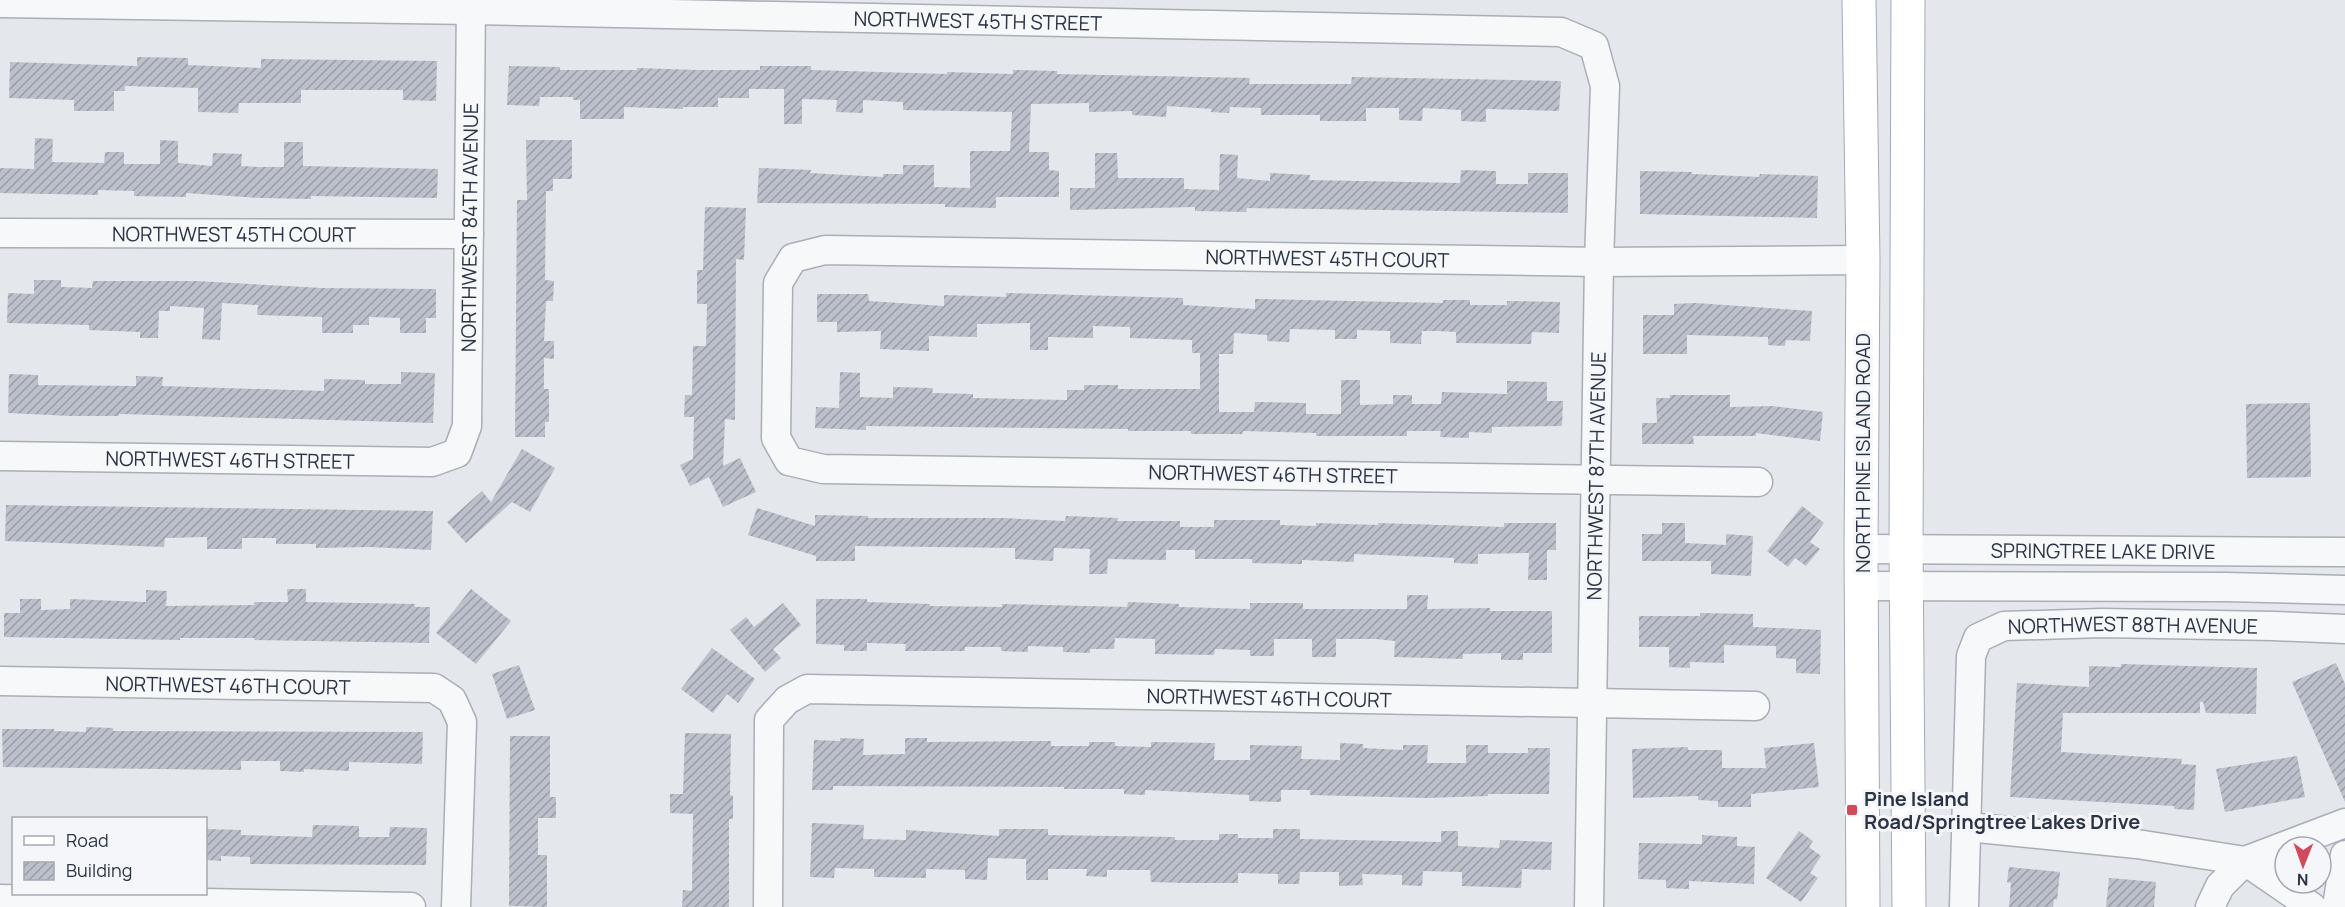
<svg xmlns="http://www.w3.org/2000/svg" width="2345" height="907" font-family="Manrope,sans-serif">
<defs>
<pattern id="building-hatch" width="6" height="6" patternUnits="userSpaceOnUse" patternTransform="scale(1.5)"><rect width="6" height="6" fill="#bbc0ca"/><path d="M-1 1l2-2M0 6l6-6M5 7l2-2" fill="none" stroke="#989da6"/></pattern>
</defs>
<rect width="100%" height="100%" fill="#e4e7ec"/>
<!-- building -->
<g fill="url(#building-hatch)">
<path d="M 137,57 L 188,58 L 188,65 L 261,68 L 261,59 L 437,61 L 436,101 L 403,100 L 403,90 L 301,90 L 301,103 L 239,103 L 238,113 L 198,112 L 198,88 L 125,86 L 125,91 L 114,91 L 114,111 L 74,111 L 74,100 L 9,98 L 10,62 L 137,66 Z"/>
<path d="M 509,66 L 560,67 L 560,70 L 637,70 L 637,68 L 697,70 L 760,70 L 760,66 L 811,66 L 811,70 L 947,74 L 947,72 L 1013,74 L 1013,70 L 1057,71 L 1057,74 L 1250,78 L 1249,84 L 1351,84 L 1352,77 L 1561,81 L 1559,111 L 1486,109 L 1486,122 L 1461,121 L 1461,110 L 1423,108 L 1422,121 L 1399,120 L 1399,108 L 1366,108 L 1366,121 L 1320,121 L 1320,115 L 1261,115 L 1261,108 L 1230,107 L 1229,113 L 1211,112 L 1212,109 L 1167,106 L 1166,117 L 1132,115 L 1132,111 L 1089,112 L 1089,103 L 1031,104 L 1029,152 L 1049,152 L 1049,170 L 1059,171 L 1059,197 L 996,197 L 996,208 L 945,207 L 945,204 L 757,203 L 759,168 L 811,170 L 810,173 L 883,177 L 883,174 L 903,174 L 903,165 L 934,165 L 934,187 L 970,188 L 970,151 L 1010,151 L 1012,112 L 903,110 L 903,102 L 863,100 L 863,113 L 836,112 L 837,100 L 802,99 L 802,124 L 784,124 L 784,89 L 749,89 L 749,98 L 718,98 L 718,107 L 683,107 L 683,109 L 624,107 L 624,119 L 580,119 L 580,100 L 573,100 L 573,97 L 540,97 L 539,106 L 507,105 Z"/>
<path d="M 35,138 L 53,139 L 52,162 L 104,163 L 105,152 L 124,152 L 124,164 L 160,164 L 160,140 L 178,141 L 178,163 L 212,166 L 213,153 L 242,154 L 241,166 L 259,167 L 284,167 L 284,142 L 303,142 L 303,166 L 438,169 L 437,198 L 311,196 L 311,199 L 260,198 L 186,193 L 186,197 L 134,196 L 134,191 L 98,190 L 98,195 L 0,193 L 0,168 L 34,169 Z"/>
<path d="M 526,140 L 572,140 L 572,179 L 553,179 L 553,191 L 546,191 L 545,280 L 554,281 L 553,301 L 546,301 L 544,341 L 554,341 L 554,359 L 544,358 L 544,389 L 549,389 L 549,422 L 545,422 L 545,437 L 515,437 L 517,200 L 527,200 Z"/>
<path d="M 1095,153 L 1117,153 L 1118,178 L 1184,178 L 1184,189 L 1219,190 L 1220,154 L 1238,155 L 1237,178 L 1270,181 L 1270,173 L 1310,175 L 1309,180 L 1460,183 L 1461,170 L 1496,171 L 1496,184 L 1528,184 L 1528,173 L 1568,173 L 1568,213 L 1247,208 L 1246,212 L 1195,211 L 1195,207 L 1070,210 L 1070,188 L 1095,188 Z"/>
<path d="M 1640,171 L 1692,172 L 1692,174 L 1759,177 L 1760,174 L 1818,176 L 1817,218 L 1640,214 Z"/>
<path d="M 705,207 L 746,208 L 744,260 L 736,259 L 735,420 L 725,419 L 723,466 L 740,458 L 756,492 L 723,507 L 709,477 L 690,486 L 680,465 L 693,459 L 694,417 L 684,417 L 685,395 L 692,395 L 693,346 L 706,346 L 707,304 L 697,304 L 697,270 L 703,270 Z"/>
<path d="M 34,280 L 61,280 L 61,287 L 92,288 L 93,281 L 196,281 L 322,288 L 436,289 L 436,318 L 426,318 L 426,333 L 400,333 L 400,318 L 369,317 L 369,325 L 353,325 L 353,333 L 322,333 L 322,317 L 257,315 L 258,305 L 222,303 L 220,340 L 202,339 L 204,308 L 170,306 L 170,311 L 159,311 L 158,338 L 140,338 L 140,332 L 89,330 L 89,325 L 7,323 L 8,293 L 34,294 Z"/>
<path d="M 1006,293 L 1183,298 L 1183,305 L 1255,309 L 1255,299 L 1443,303 L 1443,300 L 1470,300 L 1470,305 L 1507,305 L 1507,301 L 1560,302 L 1559,333 L 1532,332 L 1531,344 L 1456,343 L 1456,332 L 1437,331 L 1422,331 L 1421,344 L 1390,343 L 1390,331 L 1357,330 L 1357,339 L 1335,339 L 1335,330 L 1290,329 L 1289,342 L 1267,341 L 1267,335 L 1234,333 L 1233,354 L 1219,354 L 1219,412 L 1254,412 L 1255,402 L 1306,403 L 1306,414 L 1341,414 L 1341,380 L 1360,380 L 1360,405 L 1393,404 L 1393,395 L 1412,395 L 1412,404 L 1441,404 L 1442,392 L 1507,394 L 1507,381 L 1547,382 L 1547,401 L 1563,401 L 1562,426 L 1492,427 L 1492,433 L 1469,432 L 1469,438 L 1440,437 L 1441,431 L 1407,431 L 1407,436 L 1316,436 L 1316,433 L 1243,431 L 1242,434 L 1191,434 L 1191,431 L 1128,431 L 1128,429 L 866,426 L 866,430 L 815,428 L 816,407 L 839,408 L 840,372 L 860,373 L 860,397 L 893,398 L 893,387 L 933,388 L 932,393 L 973,394 L 973,398 L 1067,400 L 1067,390 L 1084,390 L 1084,385 L 1118,385 L 1118,389 L 1200,389 L 1200,353 L 1192,353 L 1192,340 L 1130,338 L 1130,327 L 1093,326 L 1093,338 L 1048,337 L 1048,350 L 1030,350 L 1030,323 L 977,324 L 977,337 L 929,336 L 929,351 L 880,349 L 881,331 L 837,332 L 837,322 L 817,322 L 817,294 L 868,294 L 869,301 L 944,306 L 944,295 L 1006,297 Z"/>
<path d="M 1695,303 L 1812,311 L 1810,341 L 1786,340 L 1785,346 L 1768,345 L 1768,337 L 1687,335 L 1687,354 L 1643,354 L 1643,315 L 1674,315 L 1674,304 Z"/>
<path d="M 401,372 L 435,373 L 433,423 L 119,414 L 119,416 L 71,416 L 8,413 L 9,374 L 38,375 L 38,385 L 136,386 L 136,376 L 163,377 L 162,386 L 324,391 L 324,379 L 365,380 L 365,384 L 401,384 Z"/>
<path d="M 1670,395 L 1730,395 L 1730,407 L 1772,406 L 1823,412 L 1820,441 L 1756,433 L 1756,436 L 1693,436 L 1694,444 L 1642,444 L 1642,423 L 1657,423 L 1656,398 L 1670,398 Z"/>
<path d="M 2310,403 L 2311,477 L 2247,478 L 2246,404 Z"/>
<path d="M 522,449 L 555,468 L 530,512 L 512,502 L 466,543 L 447,522 L 482,491 L 491,502 Z"/>
<path d="M 6,505 L 433,511 L 431,550 L 369,547 L 316,548 L 316,544 L 276,544 L 276,538 L 242,538 L 242,549 L 207,549 L 207,537 L 165,538 L 164,547 L 5,541 Z"/>
<path d="M 1802,506 L 1824,523 L 1810,542 L 1820,549 L 1806,566 L 1795,558 L 1788,567 L 1767,551 Z"/>
<path d="M 757,508 L 815,526 L 815,515 L 868,516 L 868,518 L 1003,518 L 1065,521 L 1066,516 L 1118,518 L 1117,521 L 1180,521 L 1180,527 L 1214,527 L 1214,520 L 1280,520 L 1280,525 L 1316,526 L 1316,523 L 1378,525 L 1378,523 L 1504,527 L 1504,523 L 1556,523 L 1556,550 L 1547,550 L 1547,580 L 1528,580 L 1529,553 L 1478,554 L 1478,564 L 1454,563 L 1454,558 L 1354,554 L 1354,562 L 1302,560 L 1302,564 L 1252,563 L 1252,559 L 1195,559 L 1195,550 L 1166,550 L 1166,560 L 1108,559 L 1107,574 L 1089,574 L 1090,549 L 1054,548 L 1053,561 L 1015,559 L 1015,548 L 855,546 L 855,561 L 816,561 L 816,556 L 748,535 Z"/>
<path d="M 1662,523 L 1685,523 L 1685,543 L 1726,545 L 1726,534 L 1753,536 L 1751,576 L 1711,574 L 1711,561 L 1642,561 L 1642,534 L 1662,534 Z"/>
<path d="M 287,589 L 306,589 L 306,602 L 415,604 L 415,607 L 430,607 L 429,643 L 254,640 L 254,638 L 180,638 L 180,640 L 4,637 L 4,613 L 20,613 L 20,599 L 41,599 L 41,610 L 70,609 L 70,599 L 146,602 L 146,590 L 167,591 L 166,606 L 254,605 L 254,602 L 288,602 Z"/>
<path d="M 471,589 L 511,621 L 476,664 L 436,633 Z"/>
<path d="M 1407,595 L 1428,595 L 1427,609 L 1490,608 L 1490,611 L 1552,611 L 1552,653 L 1523,653 L 1523,660 L 1501,660 L 1501,653 L 1463,654 L 1463,659 L 1394,657 L 1395,641 L 1376,639 L 1336,639 L 1336,657 L 1312,657 L 1312,639 L 1274,639 L 1274,656 L 1250,656 L 1250,650 L 1215,649 L 1214,655 L 1155,654 L 1155,639 L 1115,638 L 1114,649 L 1090,649 L 1090,653 L 1063,652 L 1063,647 L 1028,646 L 1028,652 L 1001,651 L 1001,647 L 965,647 L 965,651 L 905,651 L 906,644 L 867,643 L 867,651 L 844,651 L 844,645 L 816,644 L 816,599 L 867,599 L 867,602 L 930,604 L 930,606 L 1002,607 L 1002,604 L 1127,607 L 1128,602 L 1179,604 L 1179,607 L 1250,609 L 1250,603 L 1303,603 L 1303,609 L 1407,609 Z"/>
<path d="M 783,603 L 801,625 L 773,649 L 781,658 L 765,672 L 730,630 L 746,617 L 754,627 Z"/>
<path d="M 1700,613 L 1753,614 L 1753,627 L 1821,630 L 1820,674 L 1796,673 L 1796,659 L 1776,658 L 1776,646 L 1724,645 L 1724,663 L 1690,662 L 1690,668 L 1669,667 L 1669,647 L 1639,647 L 1639,616 L 1700,616 Z"/>
<path d="M 712,648 L 755,679 L 738,703 L 727,694 L 713,713 L 681,689 Z"/>
<path d="M 2336,663 L 2345,684 L 2345,802 L 2292,682 Z"/>
<path d="M 2121,664 L 2257,668 L 2256,714 L 2206,713 L 2203,702 L 2200,702 L 2200,713 L 2063,713 L 2061,752 L 2182,759 L 2181,764 L 2196,765 L 2194,810 L 2174,809 L 2174,806 L 2010,797 L 2017,683 L 2089,687 L 2089,666 L 2121,667 Z"/>
<path d="M 519,665 L 535,710 L 507,719 L 492,674 Z"/>
<path d="M 86,727 L 113,728 L 113,731 L 423,732 L 422,764 L 349,762 L 349,771 L 304,769 L 304,772 L 280,771 L 280,761 L 241,761 L 241,770 L 3,767 L 2,729 L 54,729 L 54,731 L 86,732 Z"/>
<path d="M 685,733 L 731,734 L 730,795 L 733,796 L 733,819 L 729,819 L 729,907 L 682,907 L 683,890 L 692,891 L 693,814 L 670,813 L 670,794 L 683,794 Z"/>
<path d="M 510,736 L 550,736 L 550,797 L 556,797 L 556,818 L 538,818 L 538,855 L 547,855 L 547,907 L 509,906 Z"/>
<path d="M 840,738 L 864,739 L 863,755 L 905,754 L 905,738 L 927,738 L 927,742 L 1051,741 L 1051,746 L 1089,746 L 1089,742 L 1115,742 L 1115,746 L 1151,747 L 1151,742 L 1215,743 L 1214,760 L 1250,760 L 1250,745 L 1302,746 L 1301,759 L 1340,760 L 1340,743 L 1363,744 L 1363,748 L 1403,750 L 1403,745 L 1428,745 L 1427,763 L 1466,763 L 1466,745 L 1488,745 L 1488,753 L 1528,753 L 1528,748 L 1550,748 L 1549,794 L 1488,794 L 1488,796 L 1426,798 L 1310,795 L 1310,790 L 1281,790 L 1281,802 L 1249,801 L 1249,795 L 1145,790 L 1145,795 L 1124,794 L 1124,789 L 1064,789 L 1064,787 L 833,786 L 833,790 L 812,790 L 814,740 L 840,741 Z"/>
<path d="M 1814,743 L 1819,787 L 1751,794 L 1751,807 L 1718,807 L 1718,801 L 1698,800 L 1698,796 L 1633,798 L 1632,749 L 1688,747 L 1688,750 L 1722,750 L 1722,768 L 1766,768 L 1764,748 Z"/>
<path d="M 2297,756 L 2305,797 L 2225,812 L 2216,769 Z"/>
<path d="M 812,823 L 864,825 L 863,839 L 906,840 L 906,830 L 999,836 L 999,829 L 1048,829 L 1048,835 L 1175,837 L 1175,840 L 1219,840 L 1219,834 L 1238,834 L 1238,838 L 1273,838 L 1273,829 L 1300,829 L 1300,839 L 1441,842 L 1441,831 L 1458,831 L 1458,846 L 1499,848 L 1500,840 L 1552,842 L 1551,870 L 1522,869 L 1521,888 L 1462,886 L 1462,872 L 1423,871 L 1422,886 L 1402,885 L 1402,875 L 1362,874 L 1363,885 L 1339,886 L 1339,872 L 1300,872 L 1299,884 L 1278,884 L 1278,874 L 1238,873 L 1238,883 L 1186,883 L 1151,882 L 1150,870 L 1107,870 L 1107,877 L 1086,876 L 1087,869 L 1048,869 L 1048,880 L 1026,880 L 1026,859 L 988,858 L 987,880 L 965,879 L 965,870 L 926,869 L 926,878 L 874,877 L 874,869 L 835,868 L 834,878 L 810,877 Z"/>
<path d="M 313,825 L 359,826 L 359,837 L 389,837 L 390,827 L 427,828 L 426,865 L 250,864 L 250,857 L 221,856 L 221,861 L 206,860 L 206,829 L 241,830 L 241,835 L 312,837 Z"/>
<path d="M 1799,831 L 1813,841 L 1809,847 L 1821,856 L 1810,873 L 1818,878 L 1801,902 L 1766,878 Z"/>
<path d="M 1702,835 L 1737,837 L 1737,846 L 1755,847 L 1754,884 L 1689,881 L 1689,889 L 1666,888 L 1666,880 L 1638,879 L 1639,843 L 1702,844 Z"/>
<path d="M 2009,867 L 2060,872 L 2057,900 L 2054,899 L 2053,907 L 2009,907 L 2011,883 L 2007,882 Z"/>
<path d="M 2109,878 L 2156,882 L 2154,907 L 2106,907 Z"/>
</g>
<g fill="none" stroke-linecap="round" stroke-linejoin="round">
<!-- minor casing -->
<g stroke="#a9aeb7" stroke-width="31">
<g id="minor">
<path id="s1" d="M 0,3 L 471,10 L 1561,32 L 1594,46 L 1605,86 L 1599,262 L 1589,907"/>
<path id="s2" d="M 0,233 L 469,234"/>
<path id="s3" d="M 0,456 L 432,462 L 457,453 L 467,426 L 471,0"/>
<path id="s4" d="M 1758,482 L 823,469 L 789,461 L 776,438 L 778,283 L 793,258 L 825,250 L 1599,262 L 1863,260"/>
<path id="s5" d="M 1861,549 L 2345,552"/>
<path d="M 1862,586 L 2226,587 L 2345,590"/>
<path id="s6" d="M 0,681 L 434,688 L 452,700 L 462,722 L 456,907"/>
<path d="M 1968,827 L 2137,844 L 2245,861 L 2312,907"/>
<path d="M 0,899 L 411,907"/>
<path id="s7" d="M 768,907 L 769,720 L 787,700 L 807,689 L 1755,706"/>
<path id="s8" d="M 1964,907 L 1971,656 L 1978,638 L 2004,626 L 2102,623 L 2273,626 L 2345,629"/>
<path d="M 2210,907 L 2220,886 L 2245,861 L 2345,823"/>
<path d="M 2337,907 L 2345,855"/>
</g>
</g>
<!-- major casing -->
<g stroke="#a3abb8" stroke-width="35">
<g id="major">
<path d="M 1859,0 L 1863,260 L 1861,549 L 1863,907"/>
<path d="M 1908,0 L 1906,549 L 1909,907"/>
</g>
</g>
<!-- minor -->
<use href="#minor" stroke="#f7f8fa" stroke-width="28"/>
<!-- major -->
<use href="#major" stroke="#fff" stroke-width="33"/>
</g>
<!-- markers -->
<rect fill="#d1495b" stroke="#f4f6f9" stroke-width="2" x="1846" y="804" width="12" height="12" rx="3"/>
<g text-anchor="middle" dominant-baseline="central" stroke-width="6" stroke-linejoin="round" paint-order="stroke">
<!-- street labels -->
<g font-size="20" fill="#2b3445" stroke="#f4f6f9">
<text stroke="none"><textPath href="#s1" startOffset="978">NORTHWEST 45TH STREET</textPath></text>
<text stroke="none"><textPath href="#s3" startOffset="686">NORTHWEST 84TH AVENUE</textPath></text>
<text stroke="none"><textPath href="#s2" startOffset="234">NORTHWEST 45TH COURT</textPath></text>
<text stroke="none"><textPath href="#s4" startOffset="1716">NORTHWEST 45TH COURT</textPath></text>
<text transform="translate(1862 453) rotate(-90)">NORTH PINE ISLAND ROAD</text>
<text stroke="none"><textPath href="#s3" startOffset="230">NORTHWEST 46TH STREET</textPath></text>
<text transform="translate(1273 474) rotate(1)">NORTHWEST 46TH STREET</text>
<text transform="translate(1596 476) rotate(-89)">NORTHWEST 87TH AVENUE</text>
<text stroke="none"><textPath href="#s5" startOffset="242">SPRINGTREE LAKE DRIVE</textPath></text>
<text stroke="none"><textPath href="#s8" startOffset="428">NORTHWEST 88TH AVENUE</textPath></text>
<text stroke="none"><textPath href="#s6" startOffset="228">NORTHWEST 46TH COURT</textPath></text>
<text stroke="none"><textPath href="#s7" startOffset="699">NORTHWEST 46TH COURT</textPath></text>
</g>
<!-- poi labels -->
<g font-size="20" font-weight="bold" fill="#2b3445" stroke="#f4f6f9" text-anchor="start">
<text x="1864" y="798">Pine Island<tspan x="1864" dy="23">Road/Springtree Lakes Drive</tspan></text>
</g>
</g>
<!-- legend -->
<rect x="12" y="817" width="195" height="78" fill="#f4f6f9" stroke="#a4a8b1" stroke-width="1.5"/>
<rect x="24" y="836" width="30" height="9" fill="#ffffff" stroke="#a4a8b1" stroke-width="1.5"/>
<text x="66" y="847" font-size="18" fill="#2b3445">Road</text>
<rect x="24" y="862" width="30" height="18" fill="url(#building-hatch)" stroke="#a4a8b1" stroke-width="1.5"/>
<text x="66" y="877" font-size="18" fill="#2b3445">Building</text>
<!-- north arrow -->
<g transform="translate(2303 865) rotate(181)"><circle r="28" fill="#f4f6f9" stroke="#a4a8b1" stroke-width="1.5"/>
<path d="M0-4.5L10 22L0 15L-10 22Z" fill="#d1495b"/>
<text y="-9" font-size="16" font-weight="bold" text-anchor="middle" fill="#2b3445">N</text>
</g>
</svg>
